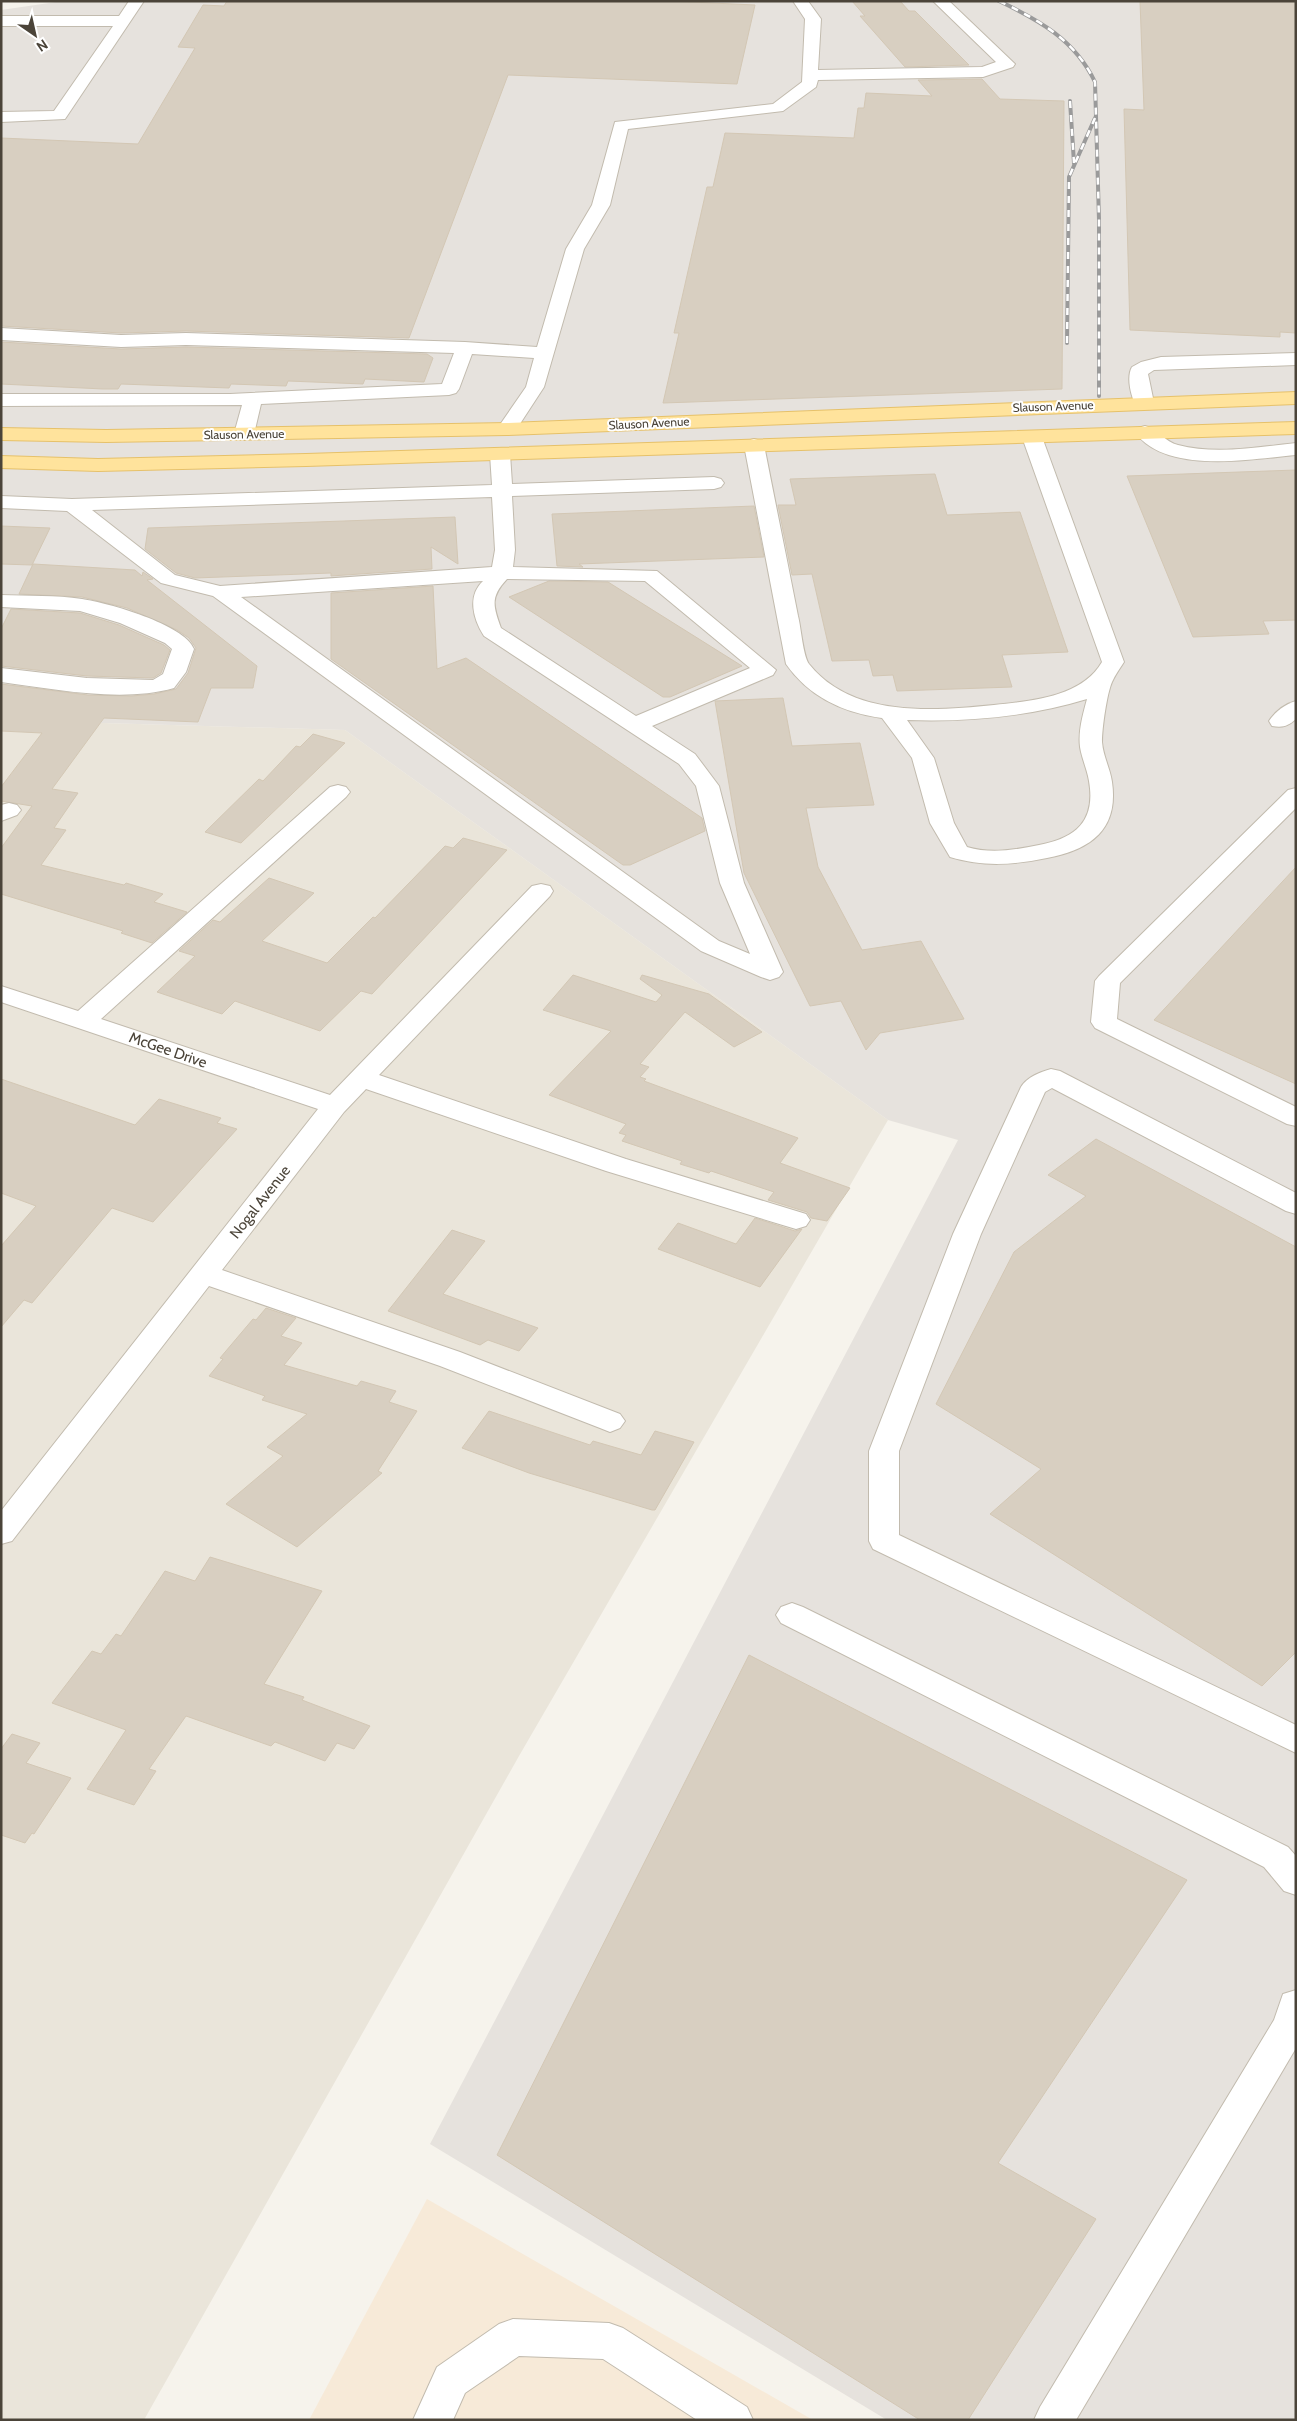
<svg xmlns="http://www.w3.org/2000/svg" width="1297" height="2421" font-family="Cabin,sans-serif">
<rect width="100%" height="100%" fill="#f6f3ec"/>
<!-- residential -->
<path fill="#eae5da" d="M 1,720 L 345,730 L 888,1120 L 519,1756 L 144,2420 L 1,2420 Z"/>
<!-- commercial -->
<path fill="#f7ead8" d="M 427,2199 L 813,2420 L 309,2420 Z"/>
<!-- industrial -->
<path fill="#e6e2dd" d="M 63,1 L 1296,1 L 1296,2420 L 887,2420 L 430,2144 L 958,1140 L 888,1120 L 345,730 L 1,720 L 1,10 Z"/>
<!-- building -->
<g fill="#d8cfc1" stroke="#d3c7b4">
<path d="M 227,1 L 669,1 L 755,5 L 737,84 L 508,75 L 409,338 L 186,331 L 121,333 L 1,326 L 1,138 L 138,144 L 195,48 L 178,47 L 203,5 L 224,6 Z"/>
<path d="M 852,1 L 900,1 L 909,11 L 915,11 L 969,65 L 905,67 L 860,16 L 865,16 Z"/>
<path d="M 1140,1 L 1296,1 L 1296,333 L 1280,332 L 1280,337 L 1130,330 L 1124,109 L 1144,110 Z"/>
<path d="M 982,79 L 1000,99 L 1064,101 L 1062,389 L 663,403 L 679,333 L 674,333 L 707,187 L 713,187 L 725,133 L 854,138 L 858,108 L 864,108 L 866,93 L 932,96 L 918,80 Z"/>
<path d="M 1,342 L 121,349 L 186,347 L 427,354 L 433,358 L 424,382 L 365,379 L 363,384 L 288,381 L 286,386 L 231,384 L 229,388 L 121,384 L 118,389 L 103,389 L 1,384 Z"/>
<path d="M 1296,470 L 1296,620 L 1263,621 L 1269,634 L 1193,637 L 1127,476 Z"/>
<path d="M 935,474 L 947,515 L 1020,512 L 1068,652 L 1002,655 L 1012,687 L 897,691 L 893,675 L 873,676 L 869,660 L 832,661 L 812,574 L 792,575 L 778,505 L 796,505 L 790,479 Z"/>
<path d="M 754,506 L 764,557 L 579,564 L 583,567 L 557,566 L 552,514 Z"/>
<path d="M 455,517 L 458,564 L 431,547 L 432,569 L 331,576 L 331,573 L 195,578 L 176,573 L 145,549 L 148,528 Z"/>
<path d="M 1,526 L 50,528 L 32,565 L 1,564 Z"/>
<path d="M 33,564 L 135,570 L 142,576 L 143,572 L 153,579 L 147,580 L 257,666 L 253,688 L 211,688 L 198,722 L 104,718 L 52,789 L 78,793 L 54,828 L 66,830 L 41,865 L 124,885 L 126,883 L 163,894 L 154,902 L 187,912 L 152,943 L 121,933 L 123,931 L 1,894 L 1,848 L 32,806 L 1,801 L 1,787 L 42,733 L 1,731 L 1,684 L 88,695 L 132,696 L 154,694 L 176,689 L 188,673 L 196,648 L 189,638 L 177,630 L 127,608 L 82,597 L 19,594 Z"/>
<path d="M 549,581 L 608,582 L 742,666 L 670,697 L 663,697 L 509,597 Z"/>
<path d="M 433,586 L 437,669 L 466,658 L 702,818 L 705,831 L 630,865 L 623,865 L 331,659 L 331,593 Z"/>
<path d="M 11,609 L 80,613 L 119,625 L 164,645 L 170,650 L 161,673 L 153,678 L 87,676 L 1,666 L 1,629 Z"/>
<path d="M 783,698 L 792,746 L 860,743 L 874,805 L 806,808 L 818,867 L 862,950 L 921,941 L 964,1019 L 880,1033 L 866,1050 L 841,1001 L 810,1006 L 744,873 L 715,701 Z"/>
<path d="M 313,734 L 345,743 L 241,843 L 205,832 L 259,779 L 263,781 L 296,746 L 300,747 Z"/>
<path d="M 463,838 L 507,850 L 372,994 L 361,991 L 320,1031 L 235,1001 L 222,1014 L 157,992 L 195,956 L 179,951 L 213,920 L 220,922 L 269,878 L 314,893 L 262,941 L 327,963 L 373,917 L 375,918 L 445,846 L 453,848 Z"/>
<path d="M 1296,867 L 1296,1084 L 1154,1020 Z"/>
<path d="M 573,975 L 656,1002 L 662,995 L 640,979 L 642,975 L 709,994 L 762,1032 L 734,1047 L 685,1012 L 640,1064 L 649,1067 L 640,1077 L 646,1079 L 644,1081 L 798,1138 L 780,1163 L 850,1188 L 827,1221 L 811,1218 L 807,1212 L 768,1200 L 774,1192 L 711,1171 L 709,1173 L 680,1164 L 682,1161 L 622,1141 L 626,1135 L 619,1133 L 626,1124 L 549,1095 L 611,1031 L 543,1010 Z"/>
<path d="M 1,1079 L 135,1125 L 159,1099 L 221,1118 L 217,1123 L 237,1129 L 153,1222 L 112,1208 L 32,1303 L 24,1300 L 1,1327 L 1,1246 L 36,1206 L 1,1193 Z"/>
<path d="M 1096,1139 L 1296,1247 L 1296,1652 L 1262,1686 L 990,1514 L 1041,1469 L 936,1404 L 1014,1252 L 1086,1196 L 1048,1175 Z"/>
<path d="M 755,1218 L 795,1231 L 802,1229 L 760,1287 L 658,1249 L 678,1223 L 736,1244 Z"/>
<path d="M 452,1230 L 485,1241 L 443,1294 L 538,1328 L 519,1351 L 488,1340 L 480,1345 L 388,1311 Z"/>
<path d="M 266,1308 L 296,1318 L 281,1336 L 302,1343 L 284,1365 L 357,1386 L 361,1381 L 396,1391 L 389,1402 L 417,1411 L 378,1471 L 382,1473 L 297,1547 L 226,1504 L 283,1456 L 267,1447 L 307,1414 L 262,1400 L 265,1396 L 209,1376 L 223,1359 L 220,1358 L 253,1319 L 256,1320 Z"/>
<path d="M 489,1411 L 590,1445 L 593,1441 L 641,1455 L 655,1431 L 694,1442 L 655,1510 L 652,1510 L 529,1473 L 462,1448 Z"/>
<path d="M 210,1557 L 322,1591 L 264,1684 L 304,1697 L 302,1700 L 370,1726 L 354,1749 L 337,1743 L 325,1761 L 275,1742 L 271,1746 L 186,1716 L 149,1769 L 156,1771 L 134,1805 L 87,1789 L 126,1730 L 52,1703 L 92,1651 L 101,1654 L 116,1634 L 121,1636 L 165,1571 L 195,1581 Z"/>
<path d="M 749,1655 L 1187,1880 L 998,2163 L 1096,2219 L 968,2420 L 920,2420 L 497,2155 Z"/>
<path d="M 12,1734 L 40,1743 L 26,1763 L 71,1778 L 34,1834 L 32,1833 L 25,1843 L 1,1835 L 1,1749 Z"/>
</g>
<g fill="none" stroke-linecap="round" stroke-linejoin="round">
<!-- minor casing -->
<g stroke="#c2bbae" stroke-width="2">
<g id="minor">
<path d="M 129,1 L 144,1 L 65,119 L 1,122 L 1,112 L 54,111 L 113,26 L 1,26 L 1,16 L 119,16 Z"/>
<path d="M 793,1 L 808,1 L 821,19 L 818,70 L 982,67 L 996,62 L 933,1 L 949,1 L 1015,64 L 1013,67 L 983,77 L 818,80 L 816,87 L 783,111 L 628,129 L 610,205 L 584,249 L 544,387 L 514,433 L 507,435 L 500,433 L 497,429 L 526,387 L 534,358 L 472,354 L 459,389 L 456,393 L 449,395 L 261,404 L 254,434 L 251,438 L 244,440 L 237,438 L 234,434 L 242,405 L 1,406 L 1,394 L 230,394 L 442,384 L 454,353 L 186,345 L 121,347 L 1,340 L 1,328 L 121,335 L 186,333 L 465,342 L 537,347 L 566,249 L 592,205 L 615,122 L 773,104 L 802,82 L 805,19 Z"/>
<path d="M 1296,353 L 1296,365 L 1154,370 L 1148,374 L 1154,403 L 1151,407 L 1137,407 C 1131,398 1126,377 1132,367 L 1141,362 L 1161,357 Z"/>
<path d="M 1145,426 C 1158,429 1165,442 1178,445 C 1215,455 1258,447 1296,443 L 1296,455 C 1251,459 1165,475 1135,432 L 1138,428 Z"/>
<path d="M 1032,431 L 1039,433 L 1042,437 L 1124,662 C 1120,668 1115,675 1112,682 C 1107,693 1102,728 1102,742 C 1103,756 1110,768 1112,782 C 1119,830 1090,850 1047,858 C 1013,865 983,867 950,857 L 930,823 L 912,758 L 882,718 C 844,713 809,697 786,664 L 744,445 L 747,441 L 754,439 L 761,441 L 764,445 C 775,502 787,559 798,616 C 801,627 803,656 809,664 C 852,718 933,711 994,705 C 1031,701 1082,697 1102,662 L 1022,437 L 1025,433 ZM 1087,699 C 1083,714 1078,731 1080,747 C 1082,759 1087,769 1089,781 C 1096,821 1076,838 1039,845 C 1015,850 990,854 967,847 L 954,823 L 934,758 L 907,720 C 968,722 1028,717 1087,699 Z"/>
<path d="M 500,448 L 507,450 L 510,454 L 512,484 L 714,477 L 721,479 L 724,483 L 721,487 L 714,489 L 512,496 L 515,550 L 513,567 L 657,571 L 776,670 L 773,675 L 652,726 L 695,754 L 719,786 L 744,883 L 783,972 L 779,977 L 770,980 L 761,977 L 701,951 L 213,596 L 161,583 L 67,511 L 1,508 L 1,496 L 72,499 L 492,485 L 490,454 L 493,450 ZM 492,497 L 495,550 L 492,567 L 220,586 L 175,575 L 92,510 ZM 507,579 L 645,581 L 750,668 L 636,716 L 501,628 C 493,606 490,597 507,579 ZM 483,581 C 467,596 473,619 484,636 L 679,764 L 696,786 L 720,883 L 750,954 L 719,941 L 241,597 Z"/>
<path d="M 1,595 C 27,596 56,595 82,599 C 108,603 184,624 194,649 L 186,672 L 174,688 C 122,703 54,689 1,682 L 1,668 L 87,678 L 153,680 L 163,674 L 172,649 L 165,643 L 120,623 L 80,611 L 1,607 Z"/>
<path d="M 1296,701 L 1296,719 C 1288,726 1283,728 1272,726 L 1269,721 C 1275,712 1285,704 1296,701 Z"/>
<path d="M 338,785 L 346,787 L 350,792 L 346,797 L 101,1019 L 330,1095 L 532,886 L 541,884 L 550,886 L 553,891 L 550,896 L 379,1075 L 626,1159 L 806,1214 L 810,1220 L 806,1226 L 796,1229 L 786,1226 L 606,1171 L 366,1089 L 344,1112 L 222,1270 L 460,1352 L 620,1414 L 625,1421 L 620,1428 L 610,1432 L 600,1428 L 440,1366 L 209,1286 L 12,1541 L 1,1544 L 1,1511 L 318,1109 L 1,1002 L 1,986 L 78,1011 L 330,787 Z"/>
<path d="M 1296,788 L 1296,808 L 1120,983 L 1117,1019 L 1296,1107 L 1296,1126 L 1287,1124 L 1095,1028 L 1091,1022 L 1095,981 L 1099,976 L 1288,790 Z"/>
<path d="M 9,803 L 17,805 L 21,810 L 17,815 L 1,821 L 1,805 Z"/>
<path d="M 1051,1069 L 1060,1071 L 1296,1193 L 1296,1214 L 1286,1211 L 1052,1088 L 1045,1092 L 981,1234 L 899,1451 L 899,1535 L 1296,1725 L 1296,1753 L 873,1549 L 869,1541 L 869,1451 L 953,1234 L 1021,1087 C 1027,1077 1040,1072 1051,1069 Z"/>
<path d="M 792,1603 L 803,1607 L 1288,1847 L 1296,1856 L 1296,1895 L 1284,1891 L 1264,1867 L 781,1623 L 776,1615 L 781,1607 Z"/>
<path d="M 1296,1990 L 1296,2048 L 1076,2420 L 1034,2420 L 1040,2407 L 1274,2020 L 1283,1994 Z"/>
<path d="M 513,2319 L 609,2323 L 623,2328 L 747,2407 L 753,2420 L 697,2420 L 603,2359 L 519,2356 L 465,2393 L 453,2420 L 413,2420 L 437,2367 L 499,2324 Z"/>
</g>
</g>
<!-- major casing -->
<g stroke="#e6c16a" stroke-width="2">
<g id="major">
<path d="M 1296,392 L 1296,404 L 507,435 L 106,442 L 1,440 L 1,428 L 106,430 L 507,423 Z"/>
<path d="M 1296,422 L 1296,434 L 306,466 L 98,471 L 1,468 L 1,456 L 98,459 L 306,454 Z"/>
</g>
</g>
<!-- minor -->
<use href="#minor" fill="#fff" fill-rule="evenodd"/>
<!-- major -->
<use href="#major" fill="#ffe39c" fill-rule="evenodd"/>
<!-- rail casing -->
<g stroke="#9a9a9a" stroke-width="4">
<g id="rail">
<path d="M 999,1 C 1039,20 1075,40 1095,82 L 1099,220 L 1099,396"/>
<path d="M 1070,101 L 1074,163"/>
<path d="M 1067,343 L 1069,177 L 1095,118"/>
</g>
</g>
<!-- rail -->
<use href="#rail" stroke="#fff" stroke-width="2.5" stroke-dasharray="7" stroke-linecap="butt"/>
</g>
<g text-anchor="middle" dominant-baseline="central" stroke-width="4" stroke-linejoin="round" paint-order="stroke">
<!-- far-street labels -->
<g font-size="12" fill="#4b4439" stroke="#fff">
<text transform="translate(1053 406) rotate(-2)">Slauson Avenue</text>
<text transform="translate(649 423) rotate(-3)">Slauson Avenue</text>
<text transform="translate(244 434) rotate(-1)">Slauson Avenue</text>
</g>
<!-- street labels -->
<g font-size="15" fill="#4b4439" stroke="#fff">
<text transform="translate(168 1050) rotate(19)">McGee Drive</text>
<text transform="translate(260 1202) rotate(-52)">Nogal Avenue</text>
</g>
</g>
<!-- border -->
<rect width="1297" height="2421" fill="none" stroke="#4b4439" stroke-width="5"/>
<!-- north arrow -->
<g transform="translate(35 35) rotate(146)" stroke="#ffffff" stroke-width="4" paint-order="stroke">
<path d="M0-4L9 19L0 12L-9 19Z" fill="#4b4439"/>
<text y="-8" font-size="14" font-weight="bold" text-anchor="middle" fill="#4b4439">N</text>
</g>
</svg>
